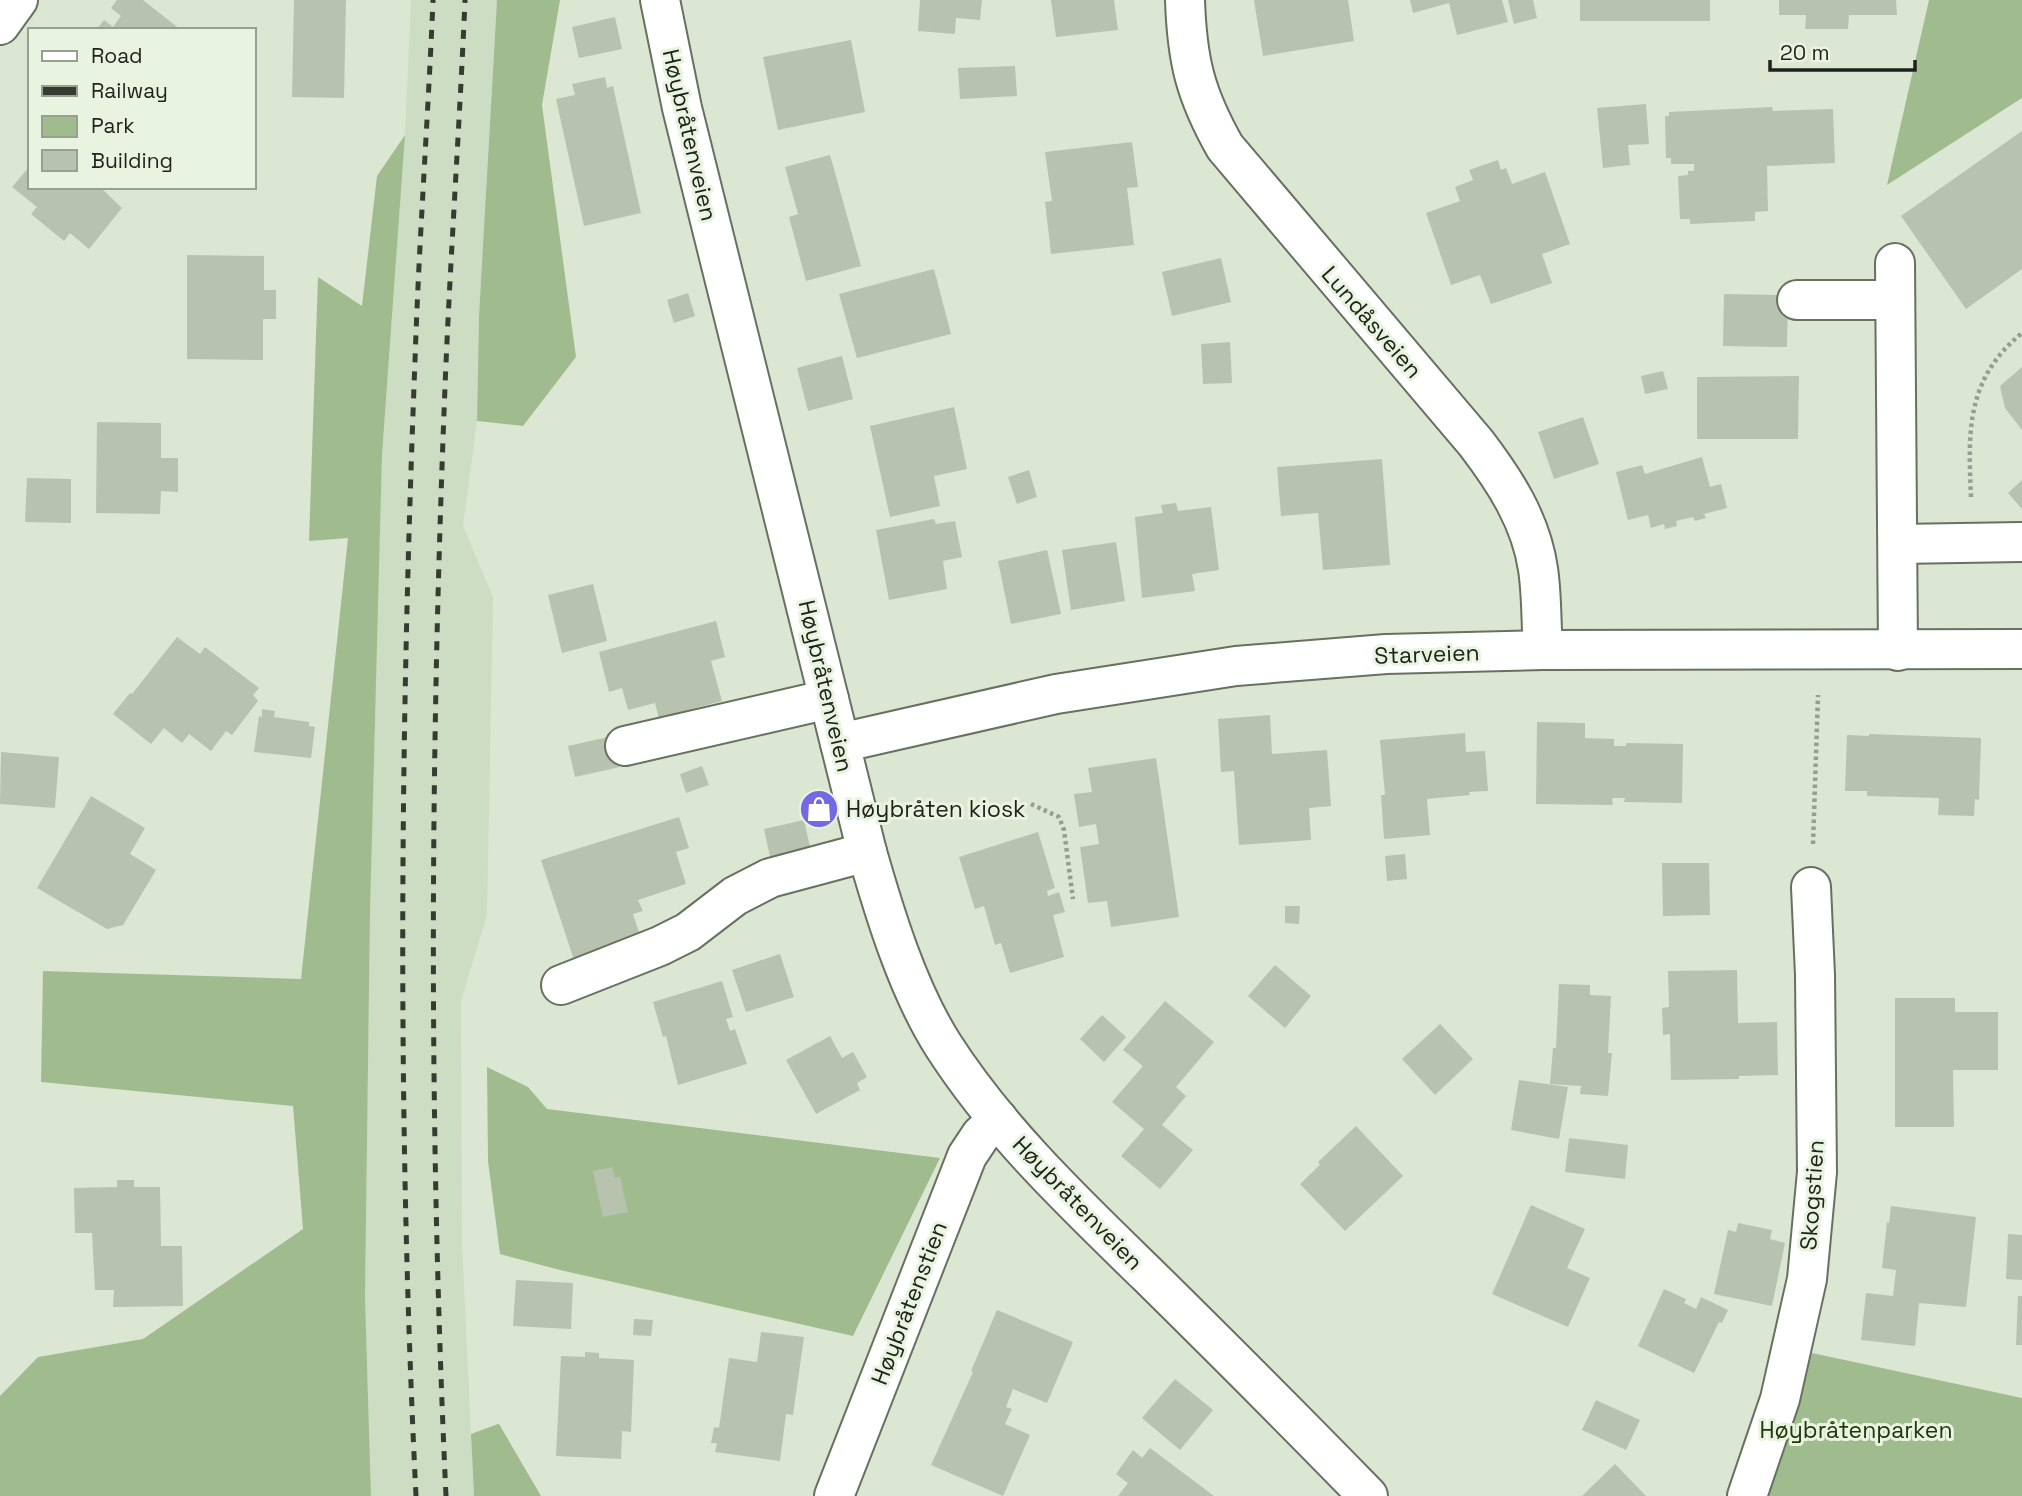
<svg xmlns="http://www.w3.org/2000/svg" width="2022" height="1496" font-family="'Space Grotesk',sans-serif">
<rect width="100%" height="100%" fill="#dbe7d3"/>
<!-- built -->
<path fill="#cdddc3" d="M 411,0 L 497,0 L 479,316 L 477,421 L 463,526 L 493,597 L 487,915 L 461,1001 L 462,1242 L 474,1496 L 371,1496 L 365,1297 L 370,914 L 382,455 L 405,135 Z"/>
<!-- green -->
<g fill="#a0bc8e">
<path d="M 497,0 L 560,0 L 542,105 L 576,357 L 523,426 L 477,421 L 479,316 Z"/>
<path d="M 1929,0 L 2022,0 L 2022,98 L 1887,185 Z"/>
<path d="M 405,135 L 382,455 L 370,914 L 365,1297 L 371,1496 L 0,1496 L 0,1396 L 38,1357 L 143,1339 L 303,1229 L 293,1106 L 41,1082 L 43,971 L 301,979 L 348,538 L 309,541 L 318,277 L 362,306 L 377,176 Z"/>
<path d="M 487,1067 L 528,1087 L 547,1109 L 940,1158 L 853,1336 L 560,1270 L 500,1254 L 488,1161 Z"/>
<path d="M 1812,1353 L 2022,1398 L 2022,1496 L 1764,1496 Z"/>
<path d="M 498,1424 L 499,1424 L 541,1496 L 474,1496 L 471,1434 Z"/>
</g>
<!-- building -->
<g fill="#b7c3af">
<path d="M 117,0 L 143,0 L 181,30 L 96,30 L 104,20 L 113,27 L 121,16 L 111,8 Z"/>
<path d="M 294,0 L 346,0 L 344,98 L 292,97 Z"/>
<path d="M 920,0 L 982,0 L 980,20 L 956,18 L 955,34 L 918,31 Z"/>
<path d="M 1051,0 L 1114,0 L 1118,30 L 1056,37 Z"/>
<path d="M 1254,0 L 1348,0 L 1354,41 L 1263,56 Z"/>
<path d="M 1410,0 L 1502,0 L 1508,22 L 1457,35 L 1449,3 L 1413,13 Z"/>
<path d="M 1508,0 L 1533,0 L 1537,18 L 1514,24 Z"/>
<rect x="1580" y="0" width="130" height="21"/>
<path d="M 1779,0 L 1896,0 L 1897,15 L 1849,15 L 1848,29 L 1805,29 L 1806,15 L 1779,15 Z"/>
<path d="M 615,17 L 622,49 L 579,58 L 572,27 Z"/>
<path d="M 851,40 L 865,112 L 778,130 L 763,57 Z"/>
<path d="M 1015,66 L 1017,96 L 960,99 L 958,68 Z"/>
<path d="M 605,77 L 607,88 L 613,86 L 641,213 L 584,226 L 556,99 L 575,95 L 572,84 Z"/>
<path d="M 1646,104 L 1649,144 L 1628,145 L 1630,165 L 1603,168 L 1597,108 Z"/>
<path d="M 1772,107 L 1773,111 L 1833,109 L 1835,163 L 1767,166 L 1768,211 L 1755,212 L 1755,221 L 1690,224 L 1690,219 L 1680,219 L 1678,176 L 1688,175 L 1688,171 L 1694,171 L 1694,164 L 1671,164 L 1671,158 L 1666,158 L 1665,116 L 1669,116 L 1669,112 Z"/>
<path d="M 2022,131 L 2022,269 L 1966,309 L 1901,216 Z"/>
<path d="M 1132,142 L 1138,187 L 1127,188 L 1134,245 L 1051,254 L 1045,202 L 1052,201 L 1045,152 Z"/>
<path d="M 830,155 L 861,266 L 806,281 L 789,217 L 798,214 L 785,167 Z"/>
<path d="M 1498,160 L 1501,170 L 1506,168 L 1512,184 L 1545,172 L 1570,244 L 1542,254 L 1552,283 L 1491,304 L 1480,275 L 1451,285 L 1426,213 L 1460,201 L 1455,187 L 1473,180 L 1469,170 Z"/>
<path d="M 30,166 L 30,187 L 100,187 L 122,208 L 89,249 L 70,233 L 64,241 L 31,214 L 37,207 L 12,187 Z"/>
<path d="M 187,255 L 264,256 L 264,290 L 276,290 L 276,319 L 263,319 L 263,360 L 187,359 Z"/>
<path d="M 1221,258 L 1231,302 L 1172,316 L 1162,272 Z"/>
<path d="M 934,269 L 951,334 L 857,358 L 839,294 Z"/>
<path d="M 688,293 L 695,316 L 674,323 L 667,300 Z"/>
<path d="M 1724,294 L 1788,295 L 1787,347 L 1723,346 Z"/>
<path d="M 1230,342 L 1232,383 L 1203,384 L 1201,344 Z"/>
<path d="M 842,356 L 853,399 L 808,411 L 797,368 Z"/>
<path d="M 2022,367 L 2022,430 L 2005,408 L 2000,386 Z"/>
<path d="M 1663,371 L 1668,389 L 1645,394 L 1641,376 Z"/>
<path d="M 1799,376 L 1798,439 L 1697,439 L 1697,377 Z"/>
<path d="M 954,407 L 967,469 L 934,476 L 940,506 L 890,517 L 870,426 Z"/>
<path d="M 1583,417 L 1599,464 L 1554,479 L 1538,432 Z"/>
<path d="M 97,422 L 161,423 L 161,458 L 178,458 L 178,492 L 161,491 L 160,514 L 96,513 Z"/>
<path d="M 1702,457 L 1710,487 L 1721,484 L 1727,508 L 1704,514 L 1706,518 L 1695,521 L 1693,517 L 1676,521 L 1677,526 L 1665,529 L 1664,524 L 1651,528 L 1648,515 L 1628,520 L 1616,472 L 1642,465 L 1645,474 Z"/>
<path d="M 1382,459 L 1390,565 L 1323,570 L 1318,513 L 1281,516 L 1277,467 Z"/>
<path d="M 1029,470 L 1037,497 L 1017,504 L 1008,477 Z"/>
<path d="M 27,478 L 71,479 L 71,523 L 25,522 Z"/>
<path d="M 2022,480 L 2022,509 L 2008,493 Z"/>
<path d="M 1176,503 L 1178,511 L 1211,507 L 1219,570 L 1192,574 L 1195,591 L 1142,598 L 1135,517 L 1163,513 L 1161,505 Z"/>
<path d="M 934,519 L 936,524 L 955,521 L 962,557 L 943,561 L 947,589 L 889,600 L 876,530 Z"/>
<path d="M 1116,542 L 1125,601 L 1071,610 L 1062,550 Z"/>
<path d="M 1047,550 L 1061,614 L 1011,624 L 998,561 Z"/>
<path d="M 593,584 L 607,641 L 562,653 L 548,595 Z"/>
<path d="M 716,621 L 725,657 L 711,661 L 722,701 L 692,709 L 695,722 L 662,731 L 655,703 L 628,710 L 622,688 L 609,692 L 599,652 Z"/>
<path d="M 177,637 L 200,654 L 205,647 L 259,688 L 253,695 L 258,701 L 232,735 L 226,731 L 211,751 L 189,734 L 182,743 L 164,728 L 151,744 L 113,714 L 130,693 L 132,694 Z"/>
<path d="M 262,709 L 275,711 L 274,717 L 309,722 L 309,726 L 315,727 L 311,758 L 254,752 L 259,716 L 262,717 Z"/>
<path d="M 1270,715 L 1272,754 L 1327,750 L 1331,806 L 1309,808 L 1311,840 L 1239,845 L 1234,771 L 1221,772 L 1218,719 Z"/>
<path d="M 1537,722 L 1585,723 L 1585,738 L 1614,739 L 1614,746 L 1626,746 L 1626,743 L 1683,744 L 1682,803 L 1624,802 L 1625,798 L 1612,798 L 1613,805 L 1536,804 Z"/>
<path d="M 1465,733 L 1466,752 L 1485,751 L 1488,791 L 1469,792 L 1470,795 L 1427,799 L 1430,835 L 1384,839 L 1381,795 L 1385,795 L 1380,740 Z"/>
<path d="M 1869,734 L 1981,738 L 1979,800 L 1975,799 L 1974,816 L 1938,815 L 1939,798 L 1867,796 L 1867,791 L 1845,791 L 1847,735 L 1869,736 Z"/>
<path d="M 613,736 L 620,767 L 575,777 L 568,746 Z"/>
<path d="M 1,752 L 59,757 L 55,808 L 0,804 Z"/>
<path d="M 1156,758 L 1179,917 L 1111,927 L 1107,901 L 1088,903 L 1080,847 L 1099,844 L 1096,824 L 1079,827 L 1074,794 L 1092,792 L 1088,768 Z"/>
<path d="M 702,766 L 709,785 L 686,793 L 680,774 Z"/>
<path d="M 91,796 L 145,828 L 130,854 L 156,870 L 123,925 L 107,929 L 37,888 Z"/>
<path d="M 679,817 L 689,848 L 676,852 L 686,884 L 638,900 L 643,911 L 633,914 L 641,938 L 574,960 L 541,860 Z"/>
<path d="M 804,820 L 812,856 L 772,866 L 764,829 Z"/>
<path d="M 1038,832 L 1055,888 L 1047,891 L 1048,896 L 1059,892 L 1065,912 L 1053,915 L 1064,957 L 1010,973 L 1001,943 L 995,945 L 984,906 L 975,909 L 959,857 Z"/>
<path d="M 1405,854 L 1407,879 L 1387,881 L 1385,856 Z"/>
<path d="M 1662,863 L 1709,863 L 1710,915 L 1663,916 Z"/>
<path d="M 1285,906 L 1300,906 L 1299,924 L 1285,923 Z"/>
<path d="M 780,954 L 794,997 L 746,1012 L 732,970 Z"/>
<path d="M 1275,965 L 1311,996 L 1285,1028 L 1248,996 Z"/>
<path d="M 1737,970 L 1738,1023 L 1777,1022 L 1778,1075 L 1739,1076 L 1739,1079 L 1671,1080 L 1670,1034 L 1663,1035 L 1662,1008 L 1669,1007 L 1668,971 Z"/>
<path d="M 722,981 L 733,1017 L 726,1019 L 730,1031 L 735,1029 L 747,1064 L 678,1085 L 669,1048 L 666,1036 L 663,1037 L 653,1002 Z"/>
<path d="M 1559,984 L 1590,985 L 1590,995 L 1611,996 L 1608,1053 L 1612,1053 L 1608,1096 L 1580,1094 L 1581,1086 L 1550,1084 L 1553,1048 L 1556,1048 Z"/>
<path d="M 1895,998 L 1955,998 L 1955,1012 L 1998,1012 L 1998,1070 L 1953,1070 L 1954,1127 L 1895,1127 Z"/>
<path d="M 1165,1001 L 1214,1042 L 1176,1087 L 1186,1096 L 1162,1125 L 1193,1150 L 1160,1189 L 1121,1156 L 1144,1129 L 1112,1102 L 1143,1066 L 1123,1050 Z"/>
<path d="M 1102,1015 L 1126,1037 L 1104,1062 L 1080,1039 Z"/>
<path d="M 1440,1024 L 1473,1059 L 1435,1095 L 1402,1059 Z"/>
<path d="M 830,1036 L 842,1058 L 853,1052 L 867,1077 L 857,1083 L 860,1090 L 816,1114 L 786,1060 Z"/>
<path d="M 1519,1080 L 1568,1087 L 1559,1139 L 1511,1130 Z"/>
<path d="M 1356,1126 L 1403,1176 L 1345,1231 L 1300,1184 L 1320,1165 L 1318,1162 Z"/>
<path d="M 1569,1138 L 1628,1145 L 1625,1179 L 1565,1172 Z"/>
<path d="M 612,1167 L 615,1178 L 620,1177 L 628,1212 L 603,1217 L 593,1171 Z"/>
<path d="M 117,1180 L 134,1180 L 134,1187 L 160,1187 L 161,1246 L 182,1246 L 183,1306 L 113,1307 L 114,1290 L 95,1290 L 92,1233 L 75,1233 L 74,1188 L 117,1187 Z"/>
<path d="M 1531,1205 L 1585,1229 L 1567,1268 L 1590,1278 L 1568,1327 L 1492,1294 Z"/>
<path d="M 1891,1206 L 1976,1217 L 1966,1307 L 1919,1303 L 1915,1346 L 1861,1340 L 1866,1293 L 1893,1296 L 1896,1270 L 1882,1268 L 1887,1222 L 1889,1223 Z"/>
<path d="M 1738,1223 L 1772,1230 L 1770,1239 L 1785,1243 L 1772,1306 L 1714,1294 L 1728,1230 L 1736,1232 Z"/>
<path d="M 2008,1234 L 2022,1235 L 2022,1280 L 2006,1279 Z"/>
<path d="M 516,1280 L 573,1283 L 571,1329 L 513,1326 Z"/>
<path d="M 1664,1289 L 1686,1299 L 1684,1303 L 1696,1309 L 1701,1297 L 1728,1310 L 1722,1323 L 1719,1322 L 1694,1373 L 1638,1346 Z"/>
<path d="M 2018,1296 L 2022,1296 L 2022,1345 L 2016,1345 Z"/>
<path d="M 997,1310 L 1073,1342 L 1047,1403 L 1013,1389 L 1006,1407 L 1012,1409 L 1005,1424 L 1030,1435 L 1003,1496 L 931,1465 L 973,1372 L 971,1371 Z"/>
<path d="M 634,1319 L 653,1320 L 651,1336 L 633,1335 Z"/>
<path d="M 761,1332 L 804,1337 L 793,1415 L 786,1414 L 780,1461 L 715,1452 L 717,1443 L 711,1443 L 714,1427 L 719,1428 L 729,1358 L 757,1362 Z"/>
<path d="M 585,1352 L 599,1353 L 599,1358 L 634,1360 L 631,1432 L 622,1431 L 621,1459 L 556,1456 L 561,1356 L 585,1357 Z"/>
<path d="M 1175,1379 L 1213,1410 L 1180,1450 L 1142,1418 Z"/>
<path d="M 1596,1400 L 1640,1420 L 1626,1450 L 1582,1430 Z"/>
<path d="M 1150,1448 L 1214,1496 L 1118,1496 L 1128,1483 L 1116,1474 L 1133,1450 L 1142,1458 Z"/>
<path d="M 1615,1464 L 1646,1496 L 1582,1496 Z"/>
</g>
<g fill="none" stroke-linecap="round" stroke-linejoin="round">
<!-- minor casing -->
<g stroke="#66715f" stroke-width="42">
<g id="minor">
<path d="M 660,0 L 682,108 L 867,852 C 885,915 908,990 943,1045 C 998,1131 1074,1203 1147,1274 C 1221,1347 1295,1421 1368,1496"/>
<path d="M 1185,0 C 1187,60 1195,94 1225,147 L 1476,443 C 1505,481 1531,521 1538,569 C 1542,595 1541,623 1543,650"/>
<path d="M 0,25 L 18,0"/>
<path d="M 1895,263 L 1898,651"/>
<path d="M 1797,300 L 1895,300"/>
<path d="M 1898,544 L 2022,542"/>
<path d="M 840,743 L 1056,694 L 1236,666 L 1386,654 L 1543,650 L 2022,649"/>
<path d="M 625,746 L 829,699"/>
<path d="M 561,985 L 660,946 L 688,932 L 735,896 L 770,878 L 867,852"/>
<path d="M 834,1496 L 967,1156 L 981,1135 L 998,1119"/>
<path d="M 1747,1496 L 1780,1399 L 1807,1279 L 1817,1172 L 1815,975 L 1811,887"/>
</g>
</g>
<!-- path -->
<g stroke="#959e8f" stroke-width="4.5" stroke-dasharray="3.5 3.5" stroke-linecap="butt">
<path d="M 1971,497 C 1968,431 1966,379 2022,333"/>
<path d="M 1031,804 L 1059,817 L 1064,830 L 1073,899"/>
<path d="M 1813,844 L 1818,695"/>
</g>
<!-- minor -->
<use href="#minor" stroke="#fff" stroke-width="38"/>
<!-- rail -->
<g stroke="#363c32" stroke-width="5" stroke-dasharray="9 9" stroke-linecap="butt">
<path d="M 416,1496 C 397,1118 400,739 415,361 C 419,240 428,120 433,0"/>
<path d="M 446,1496 C 429,1135 430,774 444,413 C 449,275 459,138 465,0"/>
</g>
</g>
<!-- icons -->
<defs>
<g id="shop-disc" transform="scale(2.0125)"><circle r="9.5" fill="#7369e4" stroke="#e8f4e0"/><path d="M-5-2.5h2.3a2.7 3.5 0 0 1 5.4 0H5L5.5 6h-11ZM-1.5-2.5h3a1.5 2.3 0 0 0-3 0Z" fill="#fff"/></g>
</defs>
<g fill-rule="evenodd">
<use href="#shop-disc" x="819" y="809"/>
</g>
<g text-anchor="middle" dominant-baseline="central" stroke-width="6" stroke-linejoin="round" paint-order="stroke">
<!-- street labels -->
<g font-size="23" fill="#1d221a" stroke="#e8f4e0">
<text transform="translate(690 135) rotate(77)">Høybråtenveien</text>
<text transform="translate(1372 322) rotate(49)">Lundåsveien</text>
<text transform="translate(1427 654) rotate(-2)">Starveien</text>
<text transform="translate(826 686) rotate(77)">Høybråtenveien</text>
<text transform="translate(1812 1195) rotate(-86)">Skogstien</text>
<text transform="translate(1078 1203) rotate(46)">Høybråtenveien</text>
<text transform="translate(909 1303) rotate(-69)">Høybråtenstien</text>
</g>
<!-- poi labels -->
<g font-size="23" fill="#1d221a" stroke="#e8f4e0" text-anchor="start">
<text x="846" y="809">Høybråten kiosk</text>
</g>
<!-- park labels -->
<g font-size="23" fill="#20370b" stroke="#e8f4e0">
<text x="1856" y="1430">Høybråtenparken</text>
</g>
</g>
<!-- legend -->
<rect x="28" y="28" width="228" height="161" fill="#e8f4e0" stroke="#97a091" stroke-width="2"/>
<rect x="42" y="51" width="35" height="10" fill="#ffffff" stroke="#97a091" stroke-width="2"/>
<text x="91" y="63" font-size="21" fill="#1d221a">Road</text>
<rect x="42" y="86" width="35" height="10" fill="#363c32" stroke="#97a091" stroke-width="2"/>
<text x="91" y="98" font-size="21" fill="#1d221a">Railway</text>
<rect x="42" y="116" width="35" height="21" fill="#a0bc8e" stroke="#97a091" stroke-width="2"/>
<text x="91" y="133" font-size="21" fill="#1d221a">Park</text>
<rect x="42" y="150" width="35" height="21" fill="#b7c3af" stroke="#97a091" stroke-width="2"/>
<text x="91" y="168" font-size="21" fill="#1d221a">Building</text>
<!-- scale -->
<path d="M1770 60v10h145v-10" fill="none" stroke="#1d221a" stroke-width="3.5"/>
<text x="1780" y="60" font-size="21" fill="#1d221a" stroke="#e8f4e0" stroke-width="5" paint-order="stroke">20 m</text>
</svg>
